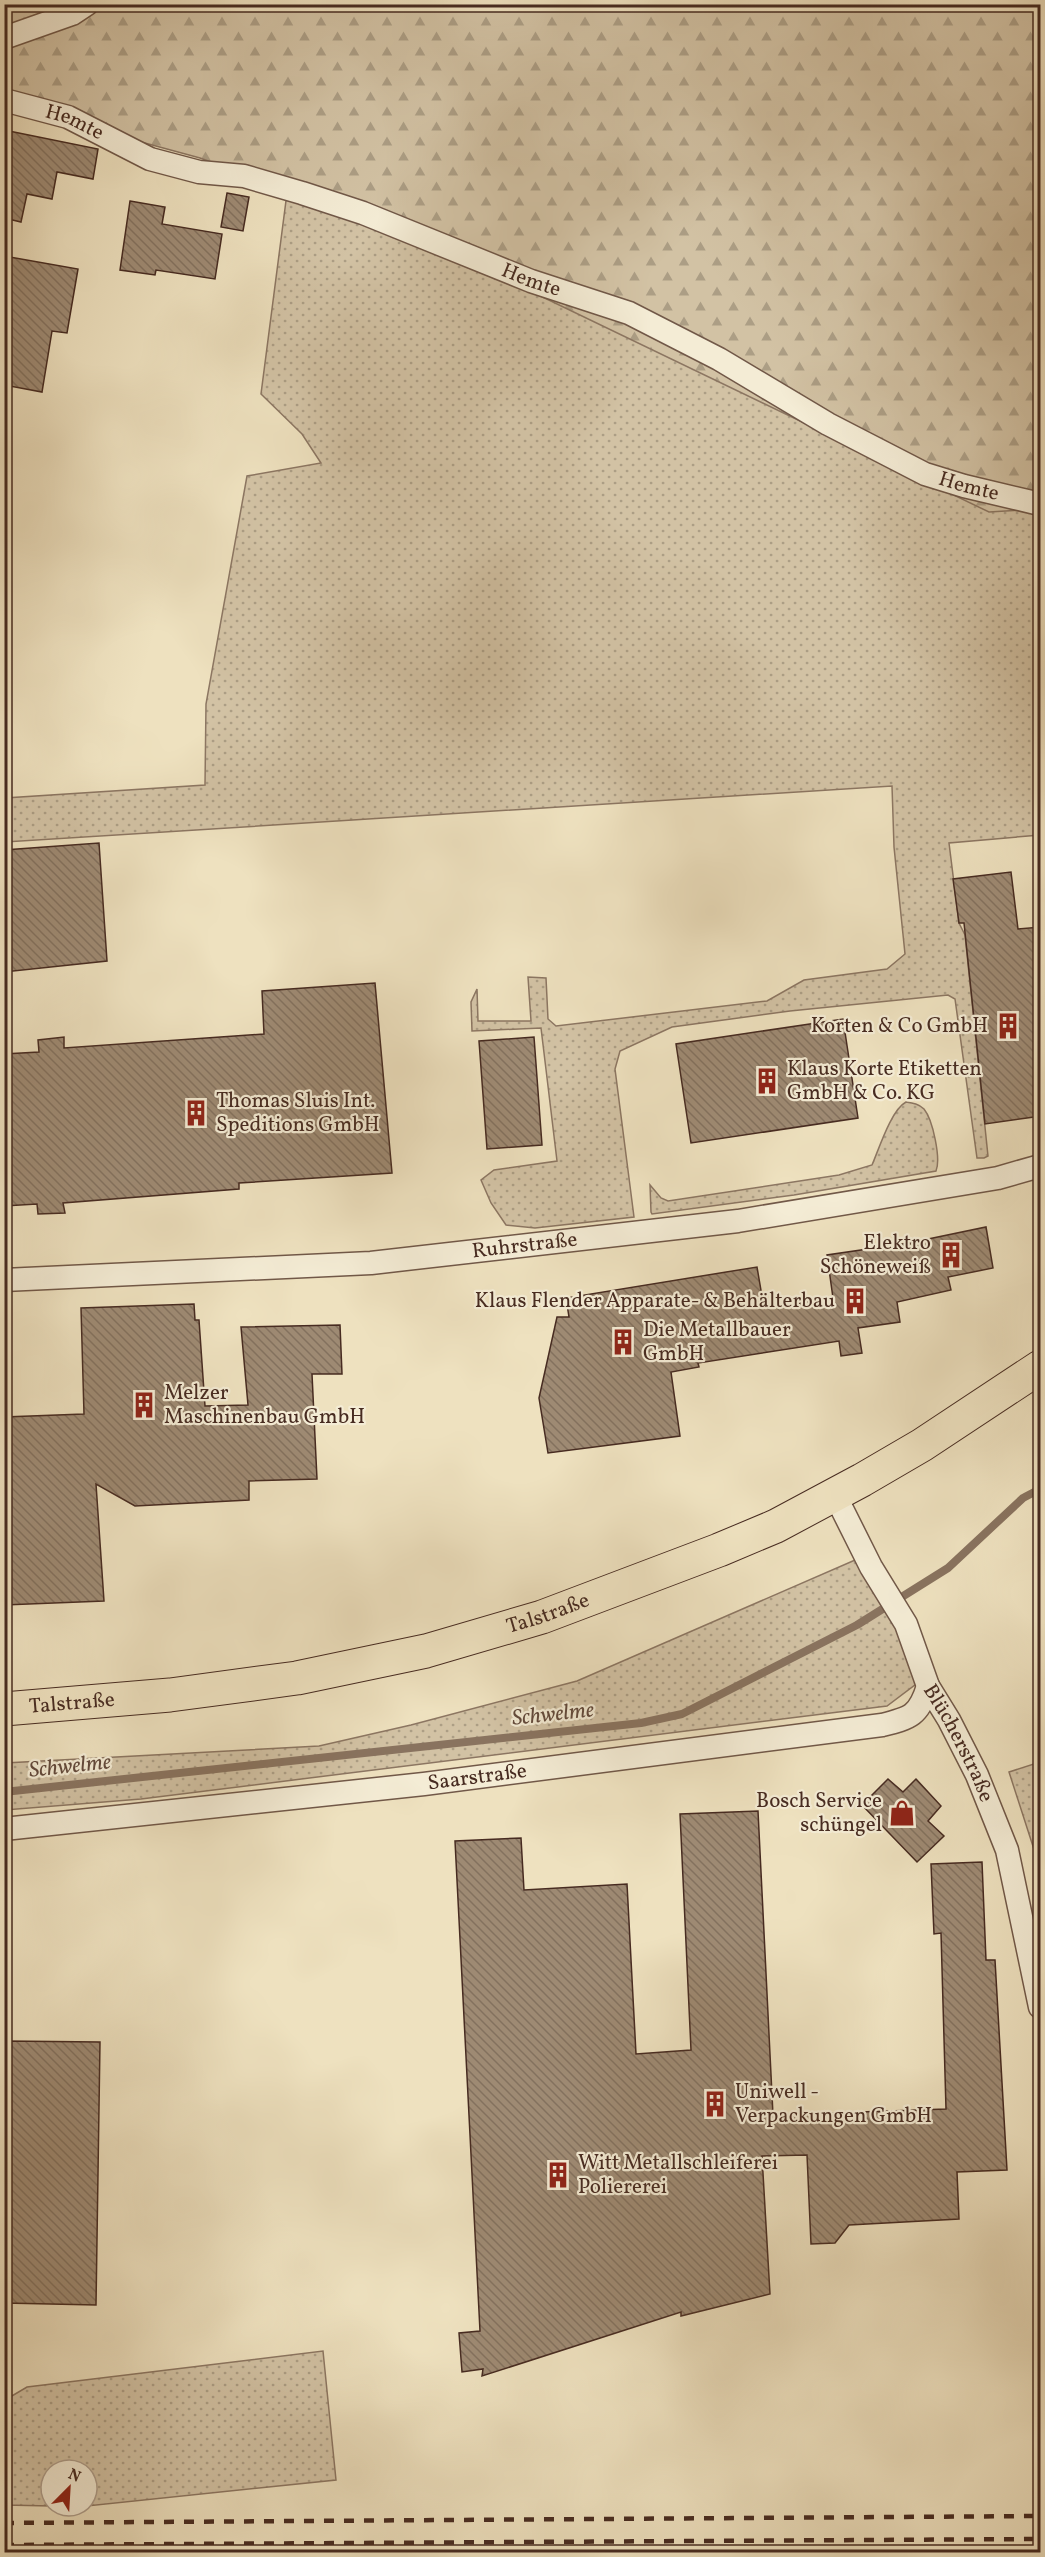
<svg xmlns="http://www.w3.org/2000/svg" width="1045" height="2557" font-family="Vollkorn,serif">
<defs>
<pattern id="grass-dots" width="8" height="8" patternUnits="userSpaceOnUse" patternTransform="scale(1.5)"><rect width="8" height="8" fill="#d2c2a4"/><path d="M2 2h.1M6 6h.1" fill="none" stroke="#ac9e85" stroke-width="1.8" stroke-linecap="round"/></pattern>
<pattern id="forest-firs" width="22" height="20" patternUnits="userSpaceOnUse" patternTransform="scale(1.5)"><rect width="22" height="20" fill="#d2c2a4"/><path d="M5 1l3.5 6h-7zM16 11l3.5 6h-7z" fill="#ac9e85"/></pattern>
<pattern id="building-back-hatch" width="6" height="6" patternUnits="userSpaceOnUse" patternTransform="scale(1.5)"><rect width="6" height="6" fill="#9e8a73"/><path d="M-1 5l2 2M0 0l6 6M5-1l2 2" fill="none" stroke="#83715e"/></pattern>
</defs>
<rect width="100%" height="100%" fill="#eee1bf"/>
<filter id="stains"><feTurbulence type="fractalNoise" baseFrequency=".00333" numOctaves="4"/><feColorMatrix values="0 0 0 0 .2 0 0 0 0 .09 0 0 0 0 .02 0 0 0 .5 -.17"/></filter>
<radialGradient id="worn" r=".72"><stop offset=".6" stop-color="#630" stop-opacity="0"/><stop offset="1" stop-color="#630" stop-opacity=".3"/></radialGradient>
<!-- grass -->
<g fill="url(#grass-dots)" stroke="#8c7662" stroke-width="1.5">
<path d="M 287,193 L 416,236 L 1040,509 L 1040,835 L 949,843 L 959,923 L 965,935 L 988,1156 L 984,1158 L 977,1158 L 955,999 L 948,995 L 790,1011 L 672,1027 L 620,1051 L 615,1069 L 634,1217 L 535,1228 L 506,1225 L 491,1203 L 481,1180 L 494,1170 L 557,1161 L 541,1028 L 472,1031 L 471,1002 L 477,989 L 478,1021 L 531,1021 L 528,977 L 546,978 L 548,1019 L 556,1026 L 767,1001 L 804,980 L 887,969 L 905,954 L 894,847 L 892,786 L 5,842 L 5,798 L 205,785 L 206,704 L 247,476 L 321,463 L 302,434 L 261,394 Z"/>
<path d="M 906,1102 C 913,1103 919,1104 924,1109 C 933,1120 941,1159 936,1171 L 794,1195 L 652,1214 L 651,1212 L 650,1185 L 661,1198 L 668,1201 L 839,1175 L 872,1165 C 879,1149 891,1110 906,1102 Z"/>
<path d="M 862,1557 L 932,1672 L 887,1706 L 141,1799 L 5,1810 L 5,1763 L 319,1746 L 411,1725 L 577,1681 Z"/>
<path d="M 1040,1762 L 1040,1868 L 1009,1772 Z"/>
<path d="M 323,2351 L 336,2480 L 87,2506 L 87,2470 L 51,2470 L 51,2506 L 5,2505 L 5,2400 L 27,2387 Z"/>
</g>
<!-- forest -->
<path fill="url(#forest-firs)" stroke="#8c7662" stroke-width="1.5" d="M 4,5 L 1040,5 L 1040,509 L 989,512 L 416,236 L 200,158 L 5,105 Z"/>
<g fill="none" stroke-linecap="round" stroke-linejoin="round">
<!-- stream -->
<path stroke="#89735f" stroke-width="8" d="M 4,1792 L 641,1723 L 682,1714 L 857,1625 L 948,1568 L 1023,1498 L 1040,1489"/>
</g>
<!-- building -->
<g fill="url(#building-back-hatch)" stroke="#472b21" stroke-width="1.5">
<path d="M 4,130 L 98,149 L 93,179 L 57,172 L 52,199 L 27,194 L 21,222 L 4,218 Z"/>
<path d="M 227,193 L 249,197 L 243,231 L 221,227 Z"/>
<path d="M 130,201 L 165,207 L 162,224 L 222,234 L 215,279 L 156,270 L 155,275 L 120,270 Z"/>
<path d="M 4,256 L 78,269 L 67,333 L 52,331 L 42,392 L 4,385 Z"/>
<path d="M 99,843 L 107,961 L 4,972 L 4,850 Z"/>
<path d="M 1011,872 L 1018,929 L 1041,927 L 1041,1116 L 985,1124 L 964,923 L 959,923 L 953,879 Z"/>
<path d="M 375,983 L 392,1173 L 239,1183 L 239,1189 L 63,1203 L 65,1213 L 38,1214 L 37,1204 L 4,1206 L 4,1054 L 39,1052 L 38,1040 L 64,1037 L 64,1048 L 264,1034 L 262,991 Z"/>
<path d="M 843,1019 L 858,1118 L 691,1143 L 676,1044 Z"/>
<path d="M 534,1037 L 542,1145 L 487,1149 L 479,1041 Z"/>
<path d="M 986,1227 L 993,1268 L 948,1277 L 951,1290 L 897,1302 L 900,1322 L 858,1328 L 862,1353 L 841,1356 L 839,1341 L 698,1363 L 699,1367 L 671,1372 L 680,1436 L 548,1453 L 539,1398 L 557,1317 L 569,1317 L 566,1298 L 757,1267 L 764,1308 L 833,1298 L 827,1255 L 909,1243 Z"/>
<path d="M 194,1304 L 195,1320 L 199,1320 L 205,1406 L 248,1405 L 241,1327 L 340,1325 L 342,1374 L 312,1374 L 317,1479 L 249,1481 L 249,1500 L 135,1506 L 96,1484 L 104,1601 L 4,1605 L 4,1417 L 84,1414 L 81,1308 Z"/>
<path d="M 888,1779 L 903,1792 L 916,1779 L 941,1806 L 928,1821 L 944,1836 L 917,1862 L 862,1805 Z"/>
<path d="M 758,1811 L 773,2115 L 946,2109 L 941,1933 L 934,1934 L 931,1864 L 982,1862 L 986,1960 L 995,1960 L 1007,2170 L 957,2172 L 959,2219 L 849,2225 L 835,2243 L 811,2244 L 807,2155 L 762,2156 L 770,2294 L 681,2316 L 681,2312 L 482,2376 L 483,2369 L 462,2372 L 459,2333 L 480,2331 L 455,1841 L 521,1838 L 524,1890 L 627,1884 L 636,2054 L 691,2050 L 680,1814 Z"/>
<path d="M 4,2041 L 100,2042 L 96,2305 L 4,2303 Z"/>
</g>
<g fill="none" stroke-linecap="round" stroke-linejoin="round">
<!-- minor casing -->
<g stroke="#715848" stroke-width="25">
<g id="minor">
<path d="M 4,38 L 72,14 L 87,4"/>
<path id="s1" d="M 4,100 L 68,117 L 150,159 L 199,172 L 244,176 L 302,193 L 363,213 L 531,281 L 629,313 L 719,359 L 828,424 L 925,474 L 964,486 L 1040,504"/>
<path id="s2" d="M 4,1280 L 371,1263 L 738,1221 L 998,1178 L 1040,1166"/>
<path id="s3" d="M 835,1495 L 871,1567 L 906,1624 L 928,1686 L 949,1720 L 977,1775 L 1007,1850 L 1040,2007"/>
<path id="s4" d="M 4,1829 L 424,1784 L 882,1725 C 910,1718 919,1716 928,1686"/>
</g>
</g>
<!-- primary casing -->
<g stroke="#472b21" stroke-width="35">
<g id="primary">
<path id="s5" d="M 4,1709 L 170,1695 L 297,1678 L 426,1651 L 542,1617 L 719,1550 L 776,1526 L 862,1480 L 922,1445 L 1040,1367"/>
</g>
</g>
<!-- minor -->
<use href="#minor" stroke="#f4ecd5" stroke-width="22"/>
<!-- primary -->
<use href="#primary" stroke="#eee1bf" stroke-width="33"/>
<!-- rail -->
<g stroke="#472b21" stroke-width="4.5" stroke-dasharray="10 10" stroke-linecap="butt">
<path d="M 4,2523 L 1040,2516"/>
<path d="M 4,2545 L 1040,2539"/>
</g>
</g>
<!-- icons -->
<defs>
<g id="building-bare" transform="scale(2.07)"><path d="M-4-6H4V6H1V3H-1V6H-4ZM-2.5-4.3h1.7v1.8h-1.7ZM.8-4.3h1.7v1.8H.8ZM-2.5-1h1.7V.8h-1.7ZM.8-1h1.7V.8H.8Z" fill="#8f2418" stroke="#f4ecd5" stroke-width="2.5" paint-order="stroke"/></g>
<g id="shop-bare" transform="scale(2.07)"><path d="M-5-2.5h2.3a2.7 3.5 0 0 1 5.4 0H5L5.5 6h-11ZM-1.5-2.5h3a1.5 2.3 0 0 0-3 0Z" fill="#8f2418" stroke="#f4ecd5" stroke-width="2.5" paint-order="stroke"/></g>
</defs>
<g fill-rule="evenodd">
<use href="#building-bare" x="1008" y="1026"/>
<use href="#building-bare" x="767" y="1081"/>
<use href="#building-bare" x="196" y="1113"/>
<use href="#building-bare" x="951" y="1255"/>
<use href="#building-bare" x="855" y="1301"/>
<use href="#building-bare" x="623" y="1342"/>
<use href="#building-bare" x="144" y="1405"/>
<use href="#shop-bare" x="902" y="1813"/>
<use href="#building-bare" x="715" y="2104"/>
<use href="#building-bare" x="558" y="2175"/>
</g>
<g text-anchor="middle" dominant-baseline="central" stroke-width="4.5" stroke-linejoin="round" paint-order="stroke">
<!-- street labels -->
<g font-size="21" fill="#472b21" stroke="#f4ecd5">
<text stroke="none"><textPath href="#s1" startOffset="74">Hemte</textPath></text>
<text stroke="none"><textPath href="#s1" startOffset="560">Hemte</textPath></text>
<text stroke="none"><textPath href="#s1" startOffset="1046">Hemte</textPath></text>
<text stroke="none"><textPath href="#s2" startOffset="522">Ruhrstraße</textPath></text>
<text stroke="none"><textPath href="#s5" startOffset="554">Talstraße</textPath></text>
<text stroke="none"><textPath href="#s5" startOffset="68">Talstraße</textPath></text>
<text stroke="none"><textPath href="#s3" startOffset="278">Blücherstraße</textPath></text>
<text stroke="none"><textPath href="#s4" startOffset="476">Saarstraße</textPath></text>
</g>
<!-- poi labels -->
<g font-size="21" fill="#472b21" stroke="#f4ecd5" text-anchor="start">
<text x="988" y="1026" text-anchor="end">Korten &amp; Co GmbH</text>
<text x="787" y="1069">Klaus Korte Etiketten<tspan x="787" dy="24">GmbH &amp; Co. KG</tspan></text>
<text x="216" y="1101">Thomas Sluis Int.<tspan x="216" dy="24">Speditions GmbH</tspan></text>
<text x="931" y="1243" text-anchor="end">Elektro<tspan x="931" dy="24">Schöneweiß</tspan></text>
<text x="835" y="1301" text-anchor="end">Klaus Flender Apparate- &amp; Behälterbau</text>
<text x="643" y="1330">Die Metallbauer<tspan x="643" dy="24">GmbH</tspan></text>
<text x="164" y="1393">Melzer<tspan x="164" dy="24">Maschinenbau GmbH</tspan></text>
<text x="882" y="1801" text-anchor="end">Bosch Service<tspan x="882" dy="24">schüngel</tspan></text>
<text x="735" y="2092">Uniwell -<tspan x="735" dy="24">Verpackungen GmbH</tspan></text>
<text x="578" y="2163">Witt Metallschleiferei<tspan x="578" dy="24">Poliererei</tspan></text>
</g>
<!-- water labels -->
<g font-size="22" font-style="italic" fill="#62493b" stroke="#f4ecd5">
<text transform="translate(553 1715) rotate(-6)">Schwelme</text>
<text transform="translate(70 1767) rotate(-6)">Schwelme</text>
</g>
</g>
<!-- margin -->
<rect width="1045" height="2557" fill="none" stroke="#eee1bf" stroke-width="24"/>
<rect x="6" y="6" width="1033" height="2545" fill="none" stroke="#472b21" stroke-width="3"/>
<rect x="12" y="12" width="1021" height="2533" fill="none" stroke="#472b21" stroke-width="1.5"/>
<!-- north arrow -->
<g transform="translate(69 2488) rotate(24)"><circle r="28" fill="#f4ecd5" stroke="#af9f8d" stroke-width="1.5"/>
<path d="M0-4.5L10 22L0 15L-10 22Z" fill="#8f2418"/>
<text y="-9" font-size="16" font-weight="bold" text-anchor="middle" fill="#472b21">N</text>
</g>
<rect width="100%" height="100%" filter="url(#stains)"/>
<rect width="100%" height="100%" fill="url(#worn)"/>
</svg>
